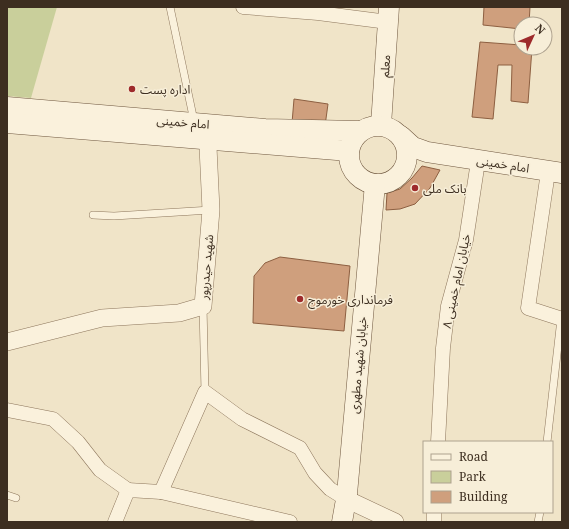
<svg xmlns="http://www.w3.org/2000/svg" width="569" height="529" font-family="'Noto Serif','Noto Sans Arabic',serif">
<rect width="100%" height="100%" fill="#f0e4c8"/>
<!-- green -->
<path fill="#c9cf9b" d="M 7,7 L 57,7 L 31,98 L 7,96 Z"/>
<!-- building -->
<g fill="#cf9f7d" stroke="#8d5f41">
<path d="M 484,7 L 530,7 L 529,24 L 521,24 L 521,29 L 483,25 Z"/>
<path d="M 480,42 L 521,45 L 521,48 L 532,48 L 528,103 L 511,101 L 512,65 L 498,65 L 493,119 L 472,117 Z"/>
<path d="M 294,99 L 328,104 L 325,126 L 292,123 Z"/>
<path d="M 422,166 L 440,170 L 430,188 L 415,204 L 400,209 L 386,210 L 387,193 L 400,189 L 412,178 Z"/>
<path d="M 280,257 L 350,266 L 344,331 L 253,323 L 254,276 L 265,263 Z"/>
</g>
<g fill="none" stroke-linecap="round" stroke-linejoin="round">
<!-- service casing -->
<g stroke="#8d765c" stroke-width="8">
<g id="service">
<path d="M 170,7 L 194,121"/>
<path d="M 93,215 L 114,216 L 211,210"/>
<path d="M 203,306 L 205,392"/>
<path d="M 547,442 L 561,319"/>
<path d="M 7,495 L 16,498"/>
<path d="M 538,522 L 540,512"/>
</g>
</g>
<!-- minor casing -->
<g stroke="#8d765c" stroke-width="15">
<g id="minor">
<path d="M 243,7 L 318,13 L 388,22"/>
<path d="M 547,179 L 528,308 L 562,319"/>
<path d="M 7,410 L 53,419 L 78,442 L 100,470 L 128,490"/>
<path d="M 438,442 L 443,348 L 448,306 L 466,240 L 477,168"/>
<path d="M 161,492 L 290,522"/>
<path d="M 434,512 L 434,522"/>
<path d="M 115,522 L 128,490 L 161,492 L 205,392 L 242,419 L 300,448 L 315,473 L 330,489 L 346,499"/>
</g>
</g>
<!-- tertiary casing -->
<g stroke="#8d765c" stroke-width="18">
<g id="tertiary">
<path d="M 7,342 L 102,318 L 179,313 L 203,306 L 211,210 L 207,126"/>
<path d="M 346,499 L 395,522"/>
</g>
</g>
<!-- secondary casing -->
<g stroke="#6f573f" stroke-width="21">
<g id="secondary">
<path d="M 7,107 L 265,129 L 360,131"/>
<path d="M 7,123 L 349,151"/>
<path d="M 381,125 L 389,7"/>
<circle cx="378" cy="155" r="29"/>
<path d="M 401,136 L 413,147 L 427,152 L 562,173"/>
<path d="M 342,522 L 347,494 L 375,184"/>
</g>
</g>
<!-- service -->
<use href="#service" stroke="#faf1dc" stroke-width="7"/>
<!-- minor -->
<use href="#minor" stroke="#faf1dc" stroke-width="14"/>
<!-- tertiary -->
<use href="#tertiary" stroke="#faf1dc" stroke-width="17"/>
<!-- secondary -->
<use href="#secondary" stroke="#faf1dc" stroke-width="20"/>
</g>
<!-- markers -->
<g fill="#9e2a2b" stroke="#f7eed8" stroke-width="1.5">
<circle cx="132" cy="89" r="4"/>
<circle cx="415" cy="188" r="4"/>
<circle cx="300" cy="299" r="4"/>
</g>
<g text-anchor="middle" dominant-baseline="central" stroke-width="3" stroke-linejoin="round" paint-order="stroke">
<!-- street labels -->
<g font-size="12" fill="#3d2e20" stroke="#f7eed8">
<text transform="translate(385 66) rotate(-86)">معلم</text>
<text transform="translate(183 122) rotate(5)">امام خمینی</text>
<text transform="translate(503 164) rotate(9)">امام خمینی</text>
<text transform="translate(206 267) rotate(-85)">شهید حیدرپور</text>
<text transform="translate(456 281) rotate(-78)">خیابان امام خمینی ۸</text>
<text transform="translate(358 365) rotate(-85)">خیابان شهید مطهری</text>
</g>
<!-- poi labels -->
<g font-size="12" fill="#3d2e20" stroke="#f7eed8" text-anchor="start">
<text x="140" y="89">اداره پست</text>
<text x="423" y="188">بانک ملی</text>
<text x="308" y="299">فرمانداری خورموج</text>
</g>
</g>
<!-- border -->
<rect width="569" height="529" fill="none" stroke="#3d2e20" stroke-width="16"/>
<!-- legend -->
<rect x="423" y="441" width="130" height="72" fill="#f7eed8" stroke="#ada18e"/>
<rect x="431" y="454" width="20" height="6" fill="#faf1dc" stroke="#ada18e"/>
<text x="459" y="461" font-size="12" fill="#3d2e20">Road</text>
<rect x="431" y="471" width="20" height="12" fill="#c9cf9b" stroke="#ada18e"/>
<text x="459" y="481" font-size="12" fill="#3d2e20">Park</text>
<rect x="431" y="491" width="20" height="12" fill="#cf9f7d" stroke="#ada18e"/>
<text x="459" y="501" font-size="12" fill="#3d2e20">Building</text>
<!-- north arrow -->
<g transform="translate(533 36) rotate(46)"><circle r="19" fill="#f7eed8" stroke="#ada18e"/>
<path d="M0-3L7 15L0 10L-7 15Z" fill="#9e2a2b"/>
<text y="-6" font-size="11" font-weight="bold" text-anchor="middle" fill="#3d2e20">N</text>
</g>
</svg>
